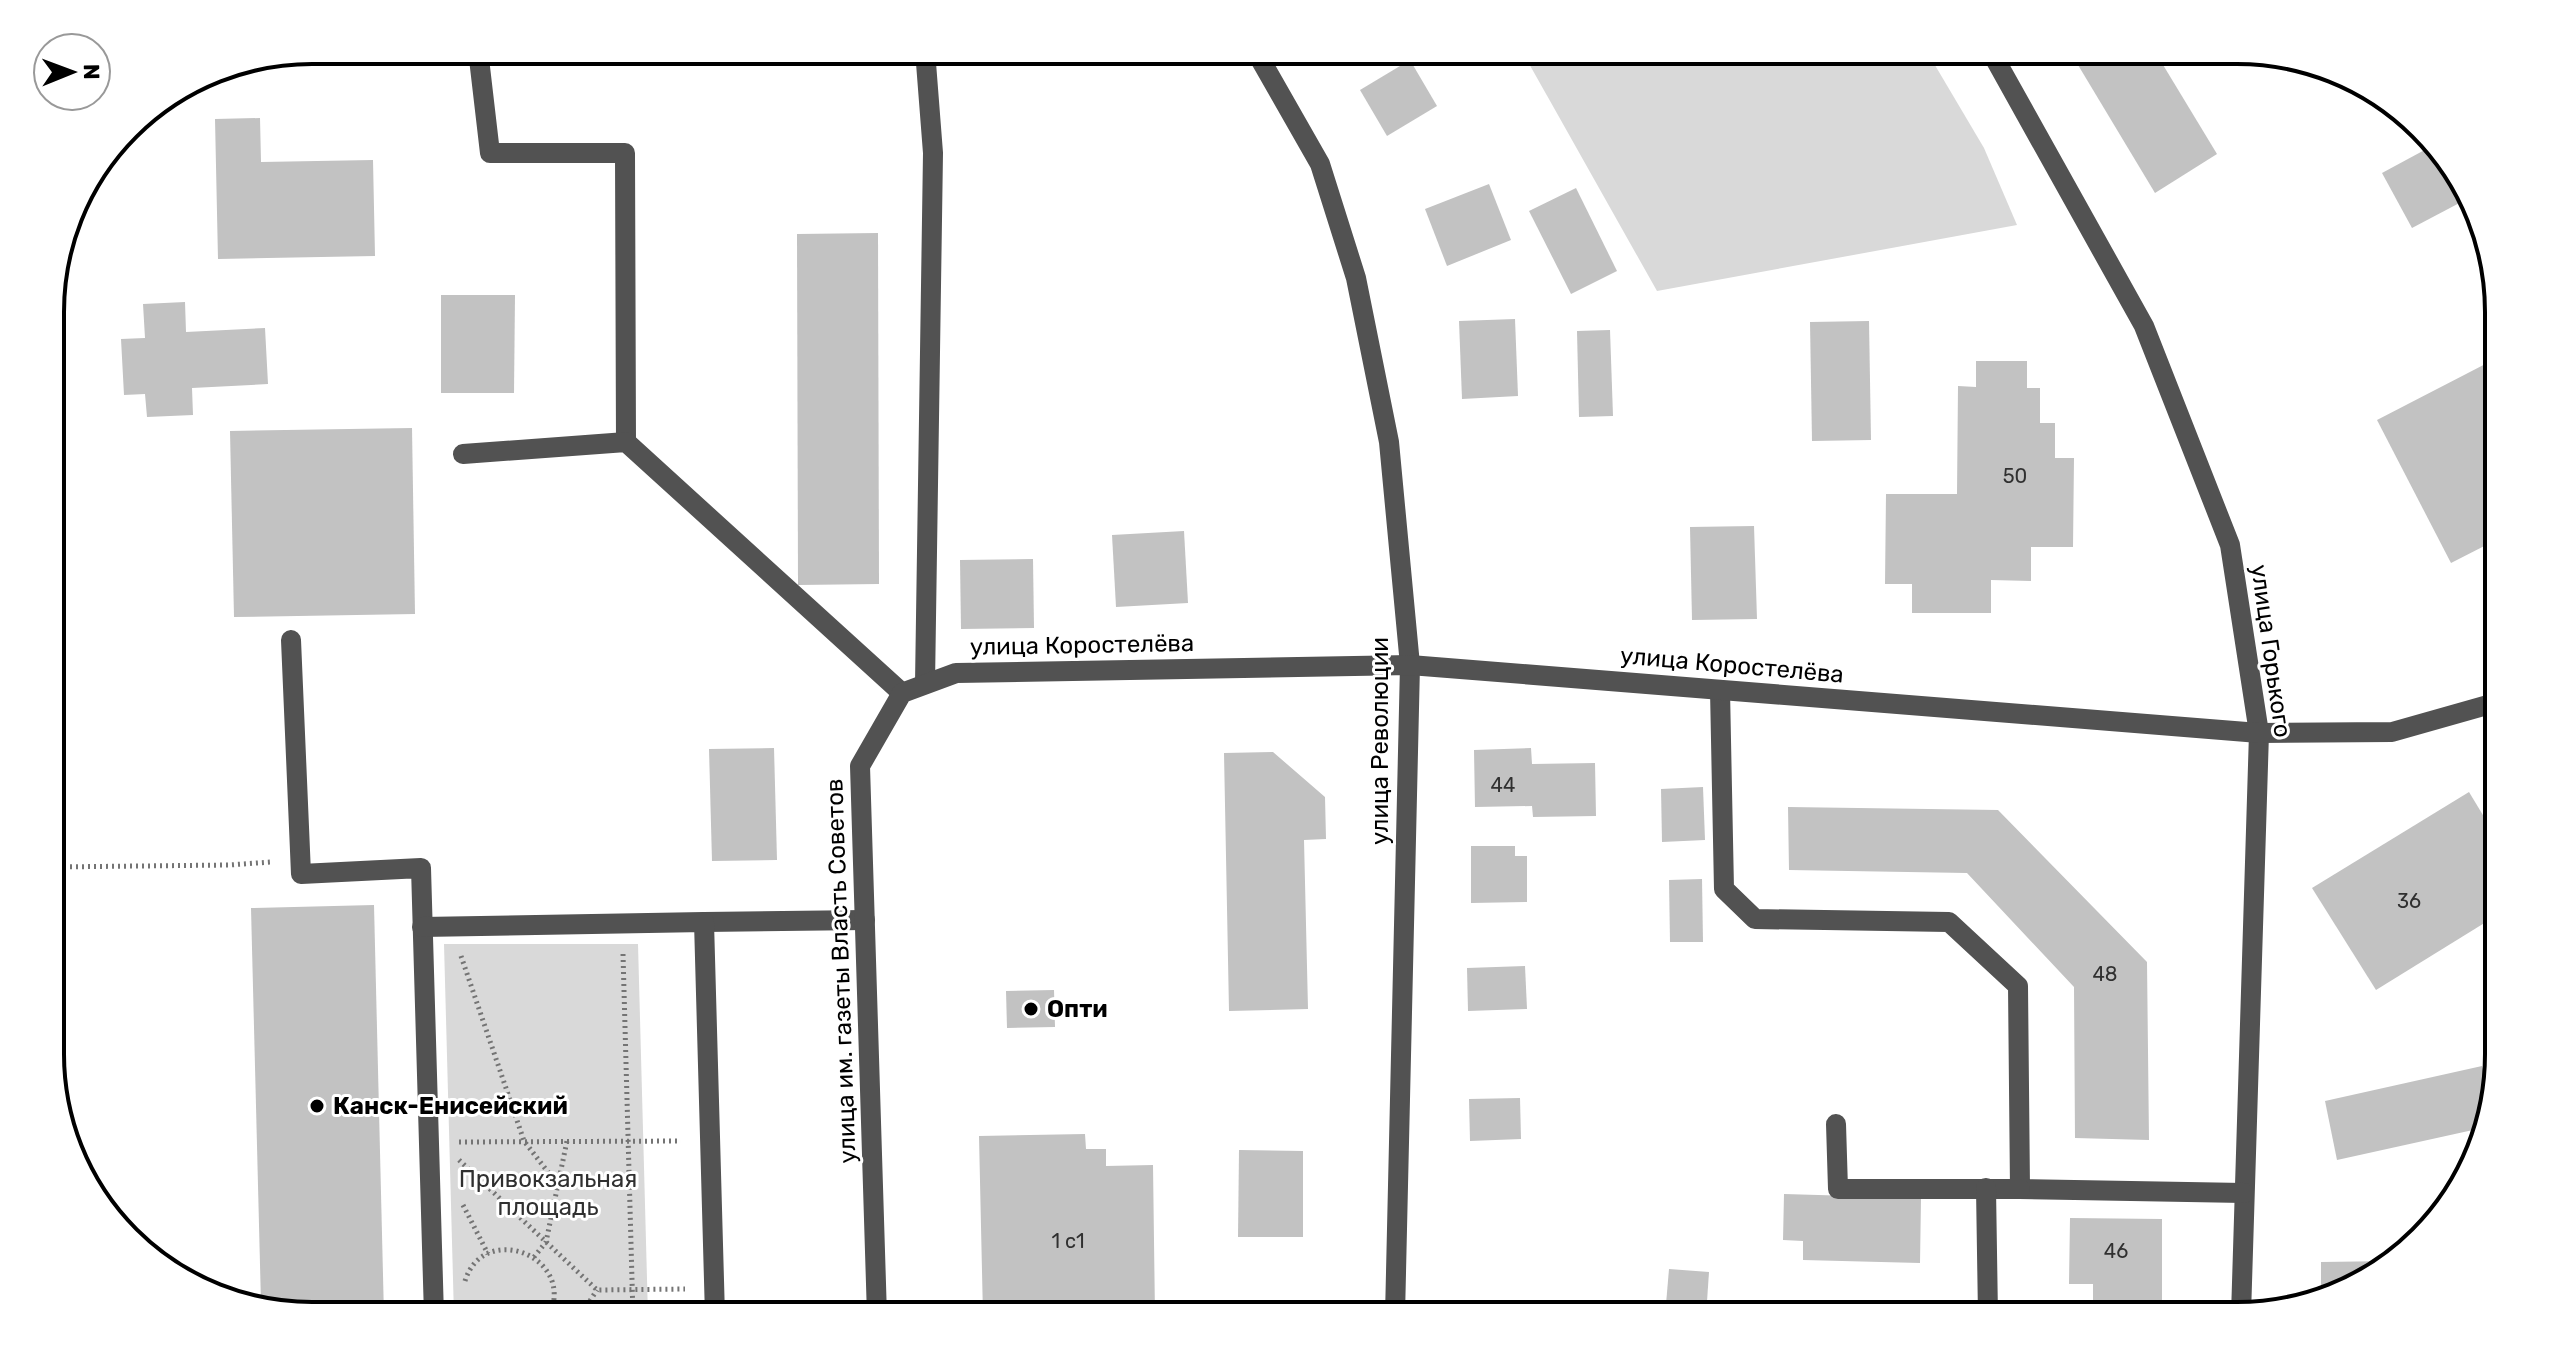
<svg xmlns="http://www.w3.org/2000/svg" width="2549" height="1366" font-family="Rubik,sans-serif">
<rect width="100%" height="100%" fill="#fff"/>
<!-- green -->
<g fill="#d9d9d9">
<path d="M 1528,50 L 1926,50 L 1984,148 L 2017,225 L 1657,291 L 1523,53 Z"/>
<path d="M 444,944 L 638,944 L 648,1316 L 454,1316 Z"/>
</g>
<!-- building -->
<g fill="#c2c2c2">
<path d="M 2069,50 L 2154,50 L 2217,154 L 2155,193 Z"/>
<path d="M 1410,60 L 1437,106 L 1387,136 L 1360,90 Z"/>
<path d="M 260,118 L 261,162 L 373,160 L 375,256 L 218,259 L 215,119 Z"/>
<path d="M 2432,146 L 2455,166 L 2467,199 L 2412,228 L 2382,173 Z"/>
<path d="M 1489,184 L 1511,240 L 1447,266 L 1425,209 Z"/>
<path d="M 1576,188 L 1617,271 L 1571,294 L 1529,211 Z"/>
<path d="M 878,233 L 879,584 L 798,585 L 797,234 Z"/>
<path d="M 441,295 L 515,295 L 514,393 L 441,393 Z"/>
<path d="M 185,302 L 186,332 L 265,328 L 268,384 L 192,388 L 193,415 L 147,417 L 145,394 L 124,395 L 121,339 L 145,338 L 143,304 Z"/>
<path d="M 1515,319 L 1518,396 L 1462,399 L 1459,321 Z"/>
<path d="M 1869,321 L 1871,440 L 1812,441 L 1810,322 Z"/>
<path d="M 1610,330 L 1613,416 L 1579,417 L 1577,331 Z"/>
<path d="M 2497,358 L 2498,539 L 2451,563 L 2377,420 Z"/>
<path d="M 1976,361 L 2027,361 L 2027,388 L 2040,388 L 2040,423 L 2055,423 L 2055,458 L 2074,458 L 2073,547 L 2031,547 L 2031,581 L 1991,580 L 1991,613 L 1912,613 L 1912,584 L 1885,584 L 1886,494 L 1957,494 L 1958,386 L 1976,387 Z"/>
<path d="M 412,428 L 415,614 L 234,617 L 230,431 Z"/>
<path d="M 1754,526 L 1757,619 L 1692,620 L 1690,527 Z"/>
<path d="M 1184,531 L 1188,603 L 1116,607 L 1112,535 Z"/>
<path d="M 1033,559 L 1034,628 L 961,629 L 960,560 Z"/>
<path d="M 774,748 L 777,860 L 712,861 L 709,749 Z"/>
<path d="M 1531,748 L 1532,764 L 1595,763 L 1596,816 L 1533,817 L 1532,806 L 1475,807 L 1474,750 Z"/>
<path d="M 1273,752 L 1325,797 L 1326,839 L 1304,840 L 1308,1009 L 1229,1011 L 1224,753 Z"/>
<path d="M 1703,787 L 1705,840 L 1662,842 L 1661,789 Z"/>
<path d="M 2469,792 L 2498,840 L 2499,914 L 2376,990 L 2312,888 Z"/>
<path d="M 1788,807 L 1998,810 L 2147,962 L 2149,1140 L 2075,1138 L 2074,987 L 1967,873 L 1789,870 Z"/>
<path d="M 1471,846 L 1515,846 L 1515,856 L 1527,856 L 1527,902 L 1471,903 Z"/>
<path d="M 1702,879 L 1703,942 L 1670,942 L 1669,880 Z"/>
<path d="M 374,905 L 384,1316 L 312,1316 L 261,1304 L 251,908 Z"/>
<path d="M 1525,966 L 1527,1009 L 1468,1011 L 1467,968 Z"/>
<path d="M 1054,990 L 1055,1027 L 1007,1028 L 1006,991 Z"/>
<path d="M 2482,1066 L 2489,1098 L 2482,1128 L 2337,1160 L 2325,1101 Z"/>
<path d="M 1520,1098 L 1521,1139 L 1470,1141 L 1469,1099 Z"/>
<path d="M 1085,1134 L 1086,1149 L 1106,1149 L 1106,1166 L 1153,1165 L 1155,1316 L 983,1316 L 979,1136 Z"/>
<path d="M 1239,1150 L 1303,1151 L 1303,1237 L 1238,1237 Z"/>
<path d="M 1784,1194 L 1921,1198 L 1920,1263 L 1803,1260 L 1803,1241 L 1783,1240 Z"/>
<path d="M 2070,1218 L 2162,1219 L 2162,1315 L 2093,1316 L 2093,1284 L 2069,1284 Z"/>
<path d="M 2392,1261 L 2382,1272 L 2321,1293 L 2321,1262 Z"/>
<path d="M 1669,1269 L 1709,1272 L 1706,1316 L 1665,1316 Z"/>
</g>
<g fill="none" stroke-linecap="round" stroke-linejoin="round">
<!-- path -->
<g stroke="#747474" stroke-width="5" stroke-dasharray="2 4" stroke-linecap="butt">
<path d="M 52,867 L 229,865 L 271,862"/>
<path d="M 623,954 L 633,1316"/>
<path d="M 461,956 L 524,1141 L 558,1185"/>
<path d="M 459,1142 L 681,1141"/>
<path d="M 459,1160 L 597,1290 L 685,1289"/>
<path d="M 463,1205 L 488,1254"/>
<path d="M 534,1257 L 546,1242 L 567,1141"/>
<path d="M 465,1281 C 484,1220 577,1257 549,1316"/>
<path d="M 580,1316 L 597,1290"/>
</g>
<!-- minor -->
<g stroke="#525252" stroke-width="20">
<path d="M 478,50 L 490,153 L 625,153 L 626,442"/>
<path d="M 1255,50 L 1320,164 L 1356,278 L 1389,442 L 1410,665 L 1395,1316"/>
<path d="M 1990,50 L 2144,326 L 2230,545 L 2259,733 L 2241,1315"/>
<path d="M 463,454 L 626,442 L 902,693"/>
<path d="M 291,640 L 301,874 L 421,868 L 434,1316"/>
<path d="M 925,684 L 933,153 L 925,50"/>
<path d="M 1720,690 L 1724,889 L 1755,919 L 1949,922 L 2018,986 L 2020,1189 L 2244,1193"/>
<path d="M 704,922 L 865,920"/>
<path d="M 422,927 L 704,922 L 715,1316"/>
<path d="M 1836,1124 L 1838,1189 L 2020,1189"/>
<path d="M 1986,1188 L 1988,1316"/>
<path d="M 877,1316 L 860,766 L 902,693 L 956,673 L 1410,665 L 2259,733 L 2392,732 L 2498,702"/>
</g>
</g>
<!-- markers -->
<g fill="#000" stroke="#fff" stroke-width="3">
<circle cx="1031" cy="1009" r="8"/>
<circle cx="317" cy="1106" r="8"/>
</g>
<g text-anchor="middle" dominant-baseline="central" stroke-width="6" stroke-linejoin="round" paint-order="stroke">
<!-- number labels -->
<g font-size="20" fill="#303030">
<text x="2015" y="476">50</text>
<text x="1503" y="785">44</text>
<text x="2409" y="901">36</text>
<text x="2105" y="974">48</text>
<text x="1068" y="1241">1 с1</text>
<text x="2116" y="1251">46</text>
</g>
<!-- street labels -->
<g font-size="24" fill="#000" stroke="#fff">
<text transform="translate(1082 645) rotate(-1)">улица Коростелёва</text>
<text transform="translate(2271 651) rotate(82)">улица Горького</text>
<text transform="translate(1732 665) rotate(5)">улица Коростелёва</text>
<text transform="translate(1380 741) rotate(-90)">улица Революции</text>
<text transform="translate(841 971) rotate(-92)">улица им. газеты Власть Советов</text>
</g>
<!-- poi labels -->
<g font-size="24" font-weight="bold" fill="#000" stroke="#fff" text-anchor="start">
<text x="1047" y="1009">Опти</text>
<text x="333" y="1106">Канск-Енисейский</text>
</g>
<!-- park labels -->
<g font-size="24" fill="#303030" stroke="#fff">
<text x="548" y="1179">Привокзальная<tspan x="548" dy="28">площадь</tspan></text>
</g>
</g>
<!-- crop -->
<path d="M0 0H2549V1366H0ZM312 64H2237A248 248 0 0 1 2485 312V1054A248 248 0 0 1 2237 1302H312A248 248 0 0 1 64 1054V312A248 248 0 0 1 312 64Z" fill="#fff" fill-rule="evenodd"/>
<path fill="none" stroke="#000" stroke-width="4" d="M312 64H2237A248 248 0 0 1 2485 312V1054A248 248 0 0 1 2237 1302H312A248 248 0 0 1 64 1054V312A248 248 0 0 1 312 64Z"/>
<!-- north arrow -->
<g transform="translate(72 72) rotate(89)"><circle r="38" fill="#ffffff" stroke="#999999" stroke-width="2"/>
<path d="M0-6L14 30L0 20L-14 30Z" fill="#000000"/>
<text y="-12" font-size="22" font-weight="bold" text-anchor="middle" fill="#000000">N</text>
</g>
</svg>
